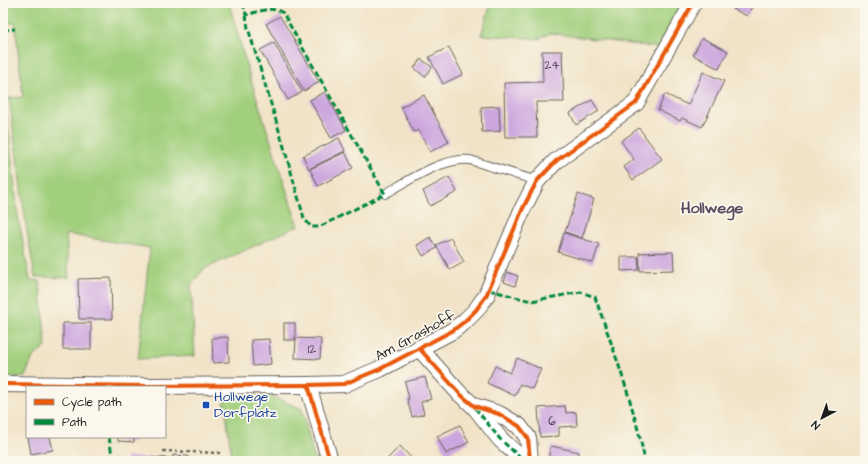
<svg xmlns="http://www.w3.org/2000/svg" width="868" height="464" font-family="'Architects Daughter',sans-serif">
<rect width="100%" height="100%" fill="#fbf7ec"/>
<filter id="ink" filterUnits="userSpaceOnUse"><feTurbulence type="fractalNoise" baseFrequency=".025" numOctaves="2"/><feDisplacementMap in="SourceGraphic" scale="8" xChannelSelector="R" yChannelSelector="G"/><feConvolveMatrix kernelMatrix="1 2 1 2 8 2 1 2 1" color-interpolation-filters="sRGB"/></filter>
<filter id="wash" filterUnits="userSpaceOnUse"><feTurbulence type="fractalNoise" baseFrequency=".012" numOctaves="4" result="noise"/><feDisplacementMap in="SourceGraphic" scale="16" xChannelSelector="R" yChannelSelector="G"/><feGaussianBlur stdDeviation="0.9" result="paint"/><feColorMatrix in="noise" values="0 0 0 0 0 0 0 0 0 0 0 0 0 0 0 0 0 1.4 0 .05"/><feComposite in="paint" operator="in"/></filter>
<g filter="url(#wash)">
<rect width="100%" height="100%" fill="#f1e3c7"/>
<!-- green -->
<g fill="#a1cf7d" stroke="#5e764c">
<path d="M 3,3 L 229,3 L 249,74 L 298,226 L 204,269 L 191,285 L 195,356 L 138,359 L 150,248 L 66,234 L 69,278 L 35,277 L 26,225 L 9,98 L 23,97 L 15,23 L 3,23 Z"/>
<path d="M 491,3 L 686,3 L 660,48 L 550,33 L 539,39 L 481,35 Z"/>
<path d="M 3,98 L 5,98 L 18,216 L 30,280 L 40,281 L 46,347 L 33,357 L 25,377 L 3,377 Z"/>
<path d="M 271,396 L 302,409 L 315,461 L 232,461 L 224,397 Z"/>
</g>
<g id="blocks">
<!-- building -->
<g fill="#cca6de">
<path d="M 736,3 L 754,3 L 747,16 L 733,9 Z"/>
<path d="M 280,16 L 319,82 L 304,91 L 266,24 Z"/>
<path d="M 702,38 L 728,51 L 719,69 L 693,55 Z"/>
<path d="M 274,43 L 302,92 L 288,100 L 260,50 Z"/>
<path d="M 449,47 L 463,74 L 443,84 L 429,57 Z"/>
<path d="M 542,51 L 562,51 L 564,102 L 536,102 L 537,137 L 505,137 L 504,83 L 543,82 Z"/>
<path d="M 421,59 L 432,67 L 425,77 L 414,68 Z"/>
<path d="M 703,72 L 724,81 L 702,127 L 682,118 L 680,121 L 658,110 L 665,94 L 688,105 Z"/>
<path d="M 325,92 L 346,130 L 331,138 L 310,100 Z"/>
<path d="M 424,95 L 449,142 L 430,152 L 419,130 L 414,132 L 401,107 Z"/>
<path d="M 592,100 L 599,111 L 576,125 L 570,113 Z"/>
<path d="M 499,106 L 500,131 L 482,132 L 481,107 Z"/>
<path d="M 639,128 L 662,159 L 633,180 L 624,167 L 634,159 L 621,141 Z"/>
<path d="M 339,138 L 345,151 L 309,169 L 303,156 Z"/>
<path d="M 345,152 L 353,168 L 318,186 L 310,169 Z"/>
<path d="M 449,177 L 457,192 L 430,206 L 423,191 Z"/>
<path d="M 578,194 L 594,199 L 582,238 L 565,232 Z"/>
<path d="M 564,233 L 599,244 L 593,263 L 558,252 Z"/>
<path d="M 430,237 L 437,248 L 423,256 L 417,245 Z"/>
<path d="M 451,238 L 464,262 L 450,270 L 436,245 Z"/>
<path d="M 673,252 L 674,270 L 640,271 L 639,253 Z"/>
<path d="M 621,257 L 638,257 L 639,270 L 621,271 Z"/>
<path d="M 507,272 L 518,276 L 515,286 L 504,282 Z"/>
<path d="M 111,278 L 112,319 L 79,319 L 78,279 Z"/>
<rect x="63" y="323" width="28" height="26"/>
<rect x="284" y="323" width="11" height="17"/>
<path d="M 228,337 L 229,362 L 213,363 L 212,338 Z"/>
<path d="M 296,338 L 321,339 L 320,359 L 295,358 Z"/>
<path d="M 269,339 L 271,364 L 253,366 L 251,340 Z"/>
<path d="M 517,358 L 541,369 L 532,389 L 520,384 L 515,396 L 487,383 L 495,366 L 510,373 Z"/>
<path d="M 425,377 L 431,399 L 421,402 L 424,414 L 412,417 L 407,399 L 409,399 L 405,382 Z"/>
<path d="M 565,406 L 566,413 L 576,412 L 577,426 L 559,427 L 559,436 L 540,437 L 538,408 Z"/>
<path d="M 460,425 L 469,442 L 446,454 L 437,436 Z"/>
<path d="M 28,437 L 50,437 L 53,450 L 31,454 Z"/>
<path d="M 118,437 L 134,437 L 134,442 L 118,441 Z"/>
<path d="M 400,446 L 414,461 L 385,461 Z"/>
<path d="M 551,446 L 579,452 L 578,461 L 548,461 Z"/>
<path d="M 173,455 L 188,456 L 188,461 L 126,461 L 126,457 L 173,458 Z"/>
</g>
</g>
</g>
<g filter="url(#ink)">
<use href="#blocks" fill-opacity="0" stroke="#676258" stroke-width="1"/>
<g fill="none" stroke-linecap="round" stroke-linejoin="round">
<!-- lane casing -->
<g stroke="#676258" stroke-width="10">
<path id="lane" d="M 385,194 C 408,181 443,157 470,160 L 537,181"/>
</g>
<!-- street casing -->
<g stroke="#676258" stroke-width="18">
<g id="street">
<path d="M 419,348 L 460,394 L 474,406 L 499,414 L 519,426 L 528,438 L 530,461"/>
<path d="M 3,384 L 148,386 L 308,385 L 344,384 L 380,369 L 452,331 L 464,322 L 476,310 L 486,296 L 523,208 L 537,181 L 556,161 L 636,103 L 693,3"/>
<path d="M 308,385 L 330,461"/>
<path d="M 474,406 L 500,439 L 524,461"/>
</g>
</g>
<!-- path -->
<path stroke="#676258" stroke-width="2.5" stroke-dasharray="3 3" stroke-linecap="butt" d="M 163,451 L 221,453"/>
<!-- lane -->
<use href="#lane" stroke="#fff" stroke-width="8"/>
<!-- street -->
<use href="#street" stroke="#fff" stroke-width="16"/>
<!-- quiet -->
<g stroke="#00873e" stroke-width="3" stroke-dasharray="6 3" stroke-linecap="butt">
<path d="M 243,3 L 246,15 C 259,12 271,5 283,13 L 385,194 L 319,227 L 311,227 L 304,218 L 284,147 L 248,28 L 246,15"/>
<path d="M 3,30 L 15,29"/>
<path d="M 489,290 L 531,301 L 581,292 L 595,297 C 614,351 634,405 645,461"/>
<path d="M 475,408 L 500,439 L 524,461"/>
<path d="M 109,437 L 113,461"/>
</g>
<!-- cycleway casing -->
<g stroke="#fbf7ec" stroke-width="6">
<g id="cycleway">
<path d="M 419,348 L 460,394 L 474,406 L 499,414 L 519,426 L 528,438 L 530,461"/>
<path d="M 3,384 L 148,386 L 308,385 L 344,384 L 380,369 L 452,331 L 464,322 L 476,310 L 486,296 L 523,208 L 537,181 L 556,161 L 636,103 L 693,3"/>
<path d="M 308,385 L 330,461"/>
</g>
</g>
<!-- cycleway -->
<use href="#cycleway" stroke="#e8590c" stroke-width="4"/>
</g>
</g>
<!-- markers -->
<rect fill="#1a4fb4" stroke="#fbf7ec" stroke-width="1.5" x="202" y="401" width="8" height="8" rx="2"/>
<g text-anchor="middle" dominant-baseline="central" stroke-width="3.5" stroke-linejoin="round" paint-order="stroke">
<!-- number labels -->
<g font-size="12" fill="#483e4c">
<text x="552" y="65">24</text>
<text x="312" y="349">12</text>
<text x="552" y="421">6</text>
</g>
<!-- street labels -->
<g font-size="14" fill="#1c1c1c" stroke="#fbf7ec">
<text transform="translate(415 336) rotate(-29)">Am Grashoff</text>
</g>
<!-- transit labels -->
<g font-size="14" fill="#164399" stroke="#fbf7ec" text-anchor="start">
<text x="214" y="397">Hollwege<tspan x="214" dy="16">Dorfplatz</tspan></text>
</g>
<!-- quarter labels -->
<g font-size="16" font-weight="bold" fill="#5a4c60" stroke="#fbf7ec">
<text x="712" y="208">Hollwege</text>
</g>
</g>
<!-- margin -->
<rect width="868" height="464" fill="none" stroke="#fbf7ec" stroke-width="16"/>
<!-- legend -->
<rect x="26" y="386" width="140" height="52" fill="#fbf7ec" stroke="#a29f99"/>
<rect x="34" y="399" width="20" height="6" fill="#e8590c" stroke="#a29f99"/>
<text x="62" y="406" font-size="12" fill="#1c1c1c">Cycle path</text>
<rect x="34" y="419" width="20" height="6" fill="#00873e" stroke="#a29f99"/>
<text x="62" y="426" font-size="12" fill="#1c1c1c">Path</text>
<!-- north arrow -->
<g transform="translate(822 418) rotate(221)" stroke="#fbf7ec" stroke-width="3" paint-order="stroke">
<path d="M0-3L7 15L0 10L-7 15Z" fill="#1c1c1c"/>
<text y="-6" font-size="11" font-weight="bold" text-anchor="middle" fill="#1c1c1c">N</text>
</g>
</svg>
